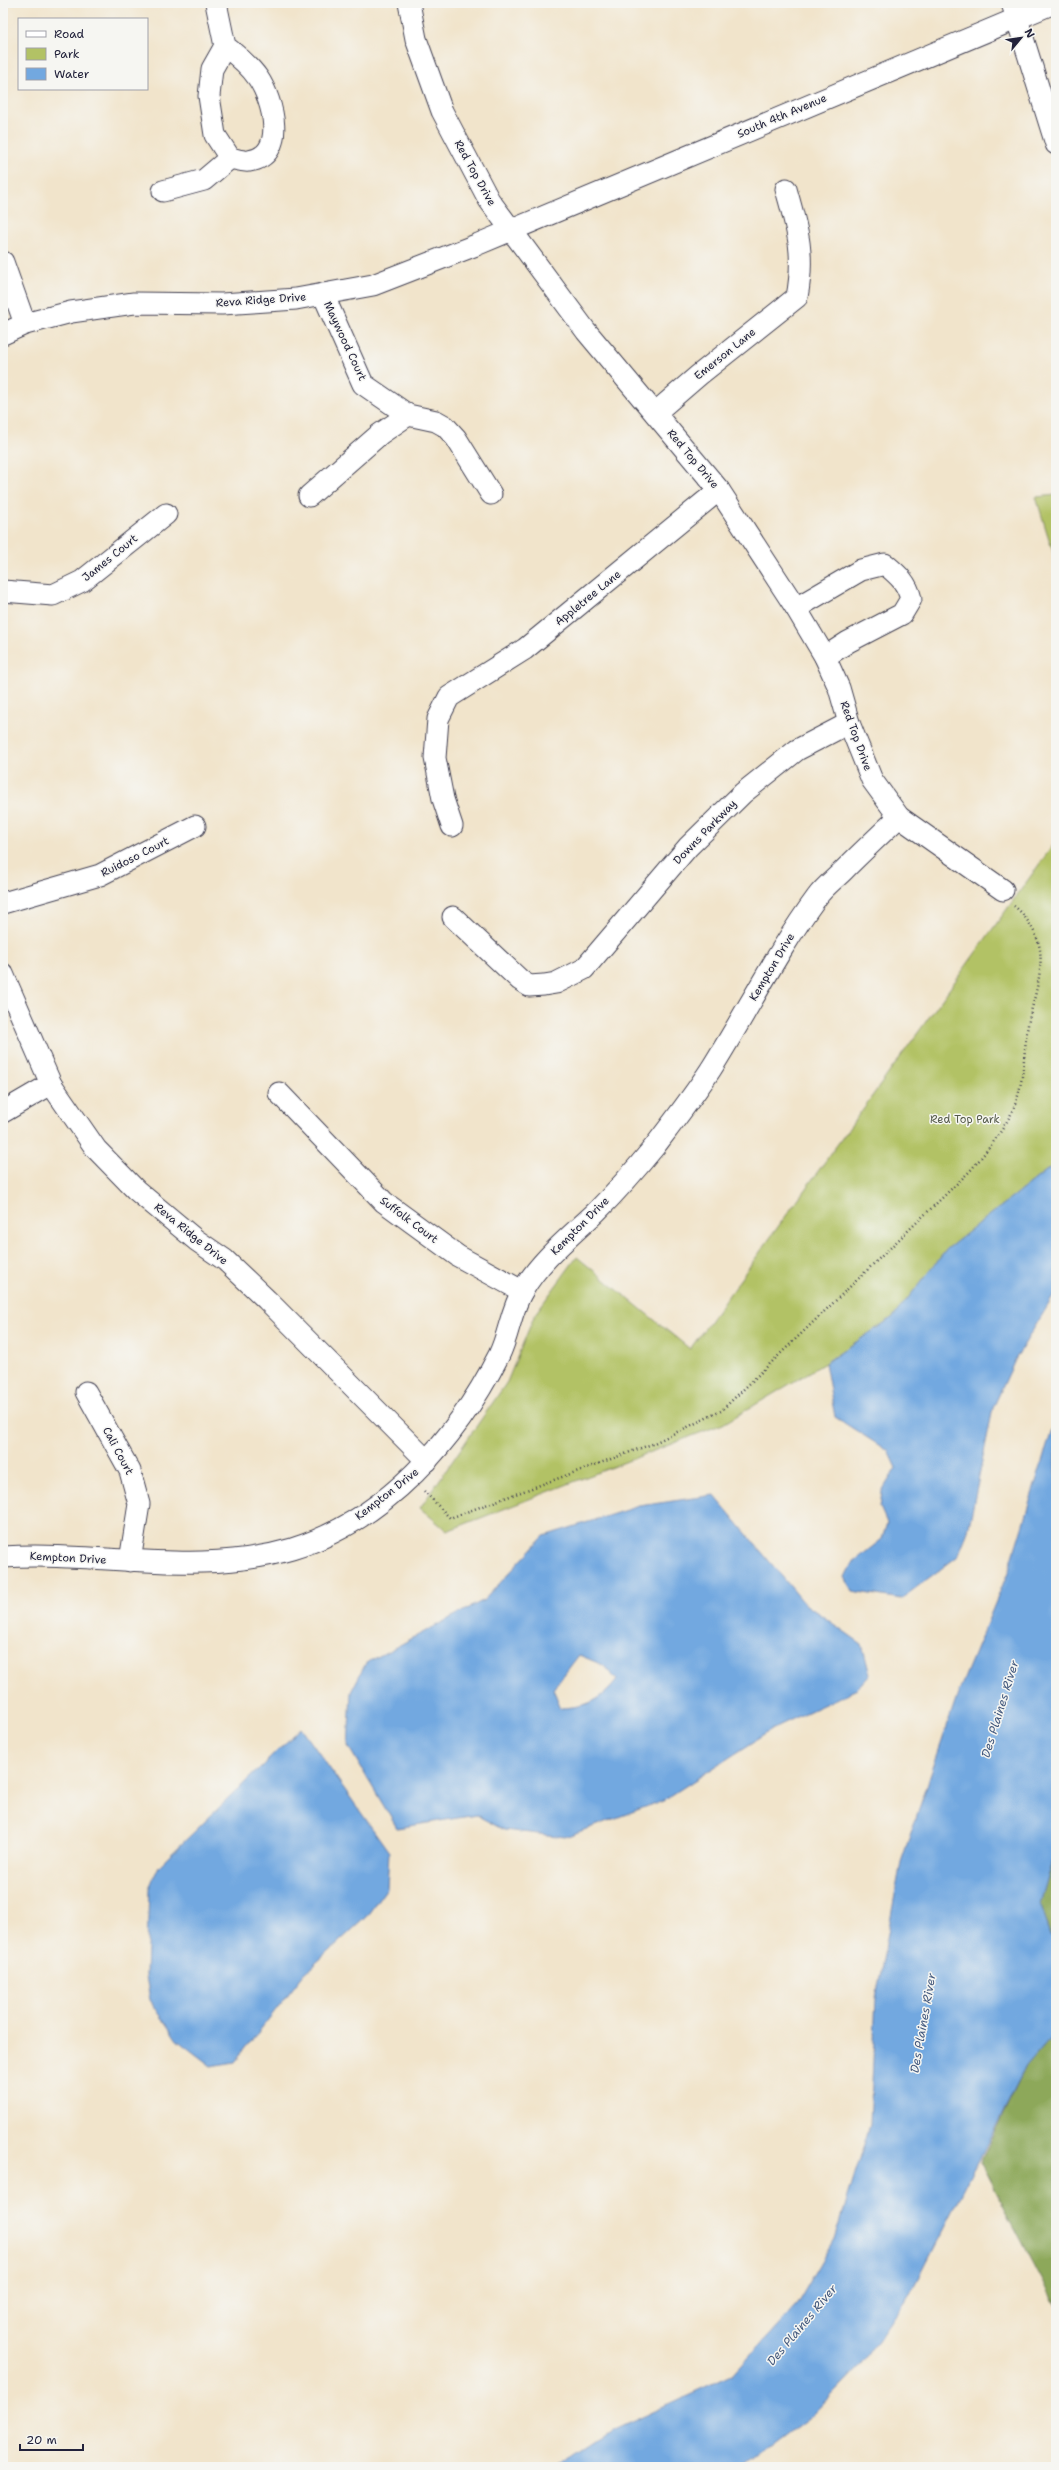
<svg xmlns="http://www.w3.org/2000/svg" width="1059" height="2470" font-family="'Shantell Sans',sans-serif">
<rect width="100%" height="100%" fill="#f6f6f2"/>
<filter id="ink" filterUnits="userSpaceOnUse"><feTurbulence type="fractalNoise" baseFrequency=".025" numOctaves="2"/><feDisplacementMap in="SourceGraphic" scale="8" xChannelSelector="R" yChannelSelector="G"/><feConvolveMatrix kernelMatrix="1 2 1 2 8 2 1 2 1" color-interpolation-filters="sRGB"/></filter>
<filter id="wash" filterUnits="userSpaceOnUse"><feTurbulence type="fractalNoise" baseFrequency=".012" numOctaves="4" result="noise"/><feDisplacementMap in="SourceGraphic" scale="16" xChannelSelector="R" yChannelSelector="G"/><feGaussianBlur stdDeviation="0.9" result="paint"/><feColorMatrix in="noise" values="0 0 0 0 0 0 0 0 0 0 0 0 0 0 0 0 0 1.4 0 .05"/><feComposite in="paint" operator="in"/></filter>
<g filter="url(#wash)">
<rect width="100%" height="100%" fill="#f1e4cb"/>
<!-- green -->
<g fill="#b2c265" stroke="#6a7250">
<path d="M 1056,495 L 1056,562 L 1036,497 Z"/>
<path d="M 1056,841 L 1056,1163 L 947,1249 L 893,1317 L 825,1363 L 723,1424 L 447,1531 L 420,1508 L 507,1382 L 535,1314 L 577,1257 L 690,1349 Z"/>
</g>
<!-- forest -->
<g fill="#8da85a" stroke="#58654a">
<path d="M 1056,1849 L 1056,1947 L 1040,1904 Z"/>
<path d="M 1051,2038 L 1056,2038 L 1056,2306 L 980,2162 L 1026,2067 Z"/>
</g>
<!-- water -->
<g fill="#72a8e0" stroke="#4a658e" fill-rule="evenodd">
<path d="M 1056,1163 L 1056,1292 L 1016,1358 L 993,1408 L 968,1531 L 958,1556 L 901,1599 L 852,1591 L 845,1577 L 852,1563 L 882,1539 L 887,1523 L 880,1507 L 882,1491 L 896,1468 L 888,1451 L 835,1417 L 825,1363 L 893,1317 L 947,1249 Z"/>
<path d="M 1056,1417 L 1056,1849 L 1040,1904 L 1056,1947 L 1056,2038 L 1051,2038 L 1026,2067 L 916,2284 L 858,2368 L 811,2417 L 744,2467 L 557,2467 L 614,2430 L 733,2375 L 797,2304 L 835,2239 L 870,2125 L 876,1998 L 901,1862 L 959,1691 L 1008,1572 Z"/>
<path d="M 714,1495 L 805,1604 L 862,1644 L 870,1675 L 857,1689 L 778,1726 L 664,1800 L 565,1837 L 504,1830 L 476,1815 L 397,1828 L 348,1746 L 351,1692 L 366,1663 L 484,1600 L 544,1536 L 639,1506 ZM 579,1655 L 603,1665 L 617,1680 C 602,1700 587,1707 561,1708 L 553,1689 Z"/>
<path d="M 301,1728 L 389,1852 L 387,1888 L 366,1917 L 304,1974 L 235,2062 L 211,2066 L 177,2040 L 150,2000 L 146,1976 L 149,1888 L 159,1866 Z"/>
</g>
</g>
<g filter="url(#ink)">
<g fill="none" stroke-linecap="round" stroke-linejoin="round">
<!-- minor casing -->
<g stroke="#413f51" stroke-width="23">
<g id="minor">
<path d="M 216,3 L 225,46 L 212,69 L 209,96 L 215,135 L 230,158 C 236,159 243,162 249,161 C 288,156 273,100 258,78 C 249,65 238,56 225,46"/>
<path d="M 409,3 L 416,39 L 442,111 L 489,200 L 586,331 L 719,490 L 796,608 L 825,657 L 839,688 L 849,723 L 872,780 L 899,817 L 1003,890"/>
<path d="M 1012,3 L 1056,144"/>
<path d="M 163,191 L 204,180 L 230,158"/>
<path d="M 3,262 L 25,324"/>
<path d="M 323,294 L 363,384 L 408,415 L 436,421 L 445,426 L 456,438 L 491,494"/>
<path d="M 3,334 L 25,324 L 71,312 L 134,303 L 222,304 L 296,299 L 373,285 L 476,245 L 1054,3"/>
<path d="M 655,413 L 699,375 L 797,297 C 805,254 798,231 786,189"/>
<path d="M 309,496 L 380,434 L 408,415"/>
<path d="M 3,591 L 53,595 L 82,581 L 166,514"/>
<path d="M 796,608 L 861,570 L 885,564 C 898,575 907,582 911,599 L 902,614 L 848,642 L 825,657"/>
<path d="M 452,826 L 443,799 L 435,758 L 438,719 L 449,697 L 525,649 L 719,490"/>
<path d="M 3,903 L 100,875 L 195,826"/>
<path d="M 453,917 L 520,980 L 529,986 L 544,985 L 556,983 L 584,969 L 688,847 L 743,793 L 797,750 L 849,723"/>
<path d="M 3,974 L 51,1084 L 96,1149 L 136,1190 L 196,1240 L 225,1260 L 267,1300 L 427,1461"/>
<path d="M 279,1093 L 384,1202 L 458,1256 L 522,1291"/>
<path d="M 3,1112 L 51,1084"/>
<path d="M 86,1392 L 130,1471 L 139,1504 L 130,1561"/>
<path d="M 3,1557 C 100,1551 197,1577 292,1549 C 386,1520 456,1440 499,1355 C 509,1335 511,1309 523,1290 C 541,1259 571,1236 596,1212 C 616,1192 637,1168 655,1146 C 674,1121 694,1095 711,1069 C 747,1012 777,951 817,897 C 824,887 835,879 844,870 C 862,852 880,835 899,817"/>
</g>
</g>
<!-- path -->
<path stroke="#413f51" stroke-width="2.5" stroke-dasharray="1 3" stroke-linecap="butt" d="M 424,1491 L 450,1518 L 652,1444 L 721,1411 L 970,1171 C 986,1152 1001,1134 1012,1112 C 1025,1084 1023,1054 1028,1025 C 1033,1000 1043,975 1040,950 C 1038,935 1026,915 1014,906"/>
<!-- minor -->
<use href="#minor" stroke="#fff" stroke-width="21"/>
</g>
</g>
<g text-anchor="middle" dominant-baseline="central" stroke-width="3" stroke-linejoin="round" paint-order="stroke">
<!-- street labels -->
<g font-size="11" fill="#22223b" stroke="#f6f6f2">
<text transform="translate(782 116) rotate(-23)">South 4th Avenue</text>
<text transform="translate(475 173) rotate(61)">Red Top Drive</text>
<text transform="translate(261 300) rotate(-4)">Reva Ridge Drive</text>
<text transform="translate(345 341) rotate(65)">Maywood Court</text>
<text transform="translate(725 354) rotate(-39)">Emerson Lane</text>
<text transform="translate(693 459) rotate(50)">Red Top Drive</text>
<text transform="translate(110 558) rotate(-39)">James Court</text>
<text transform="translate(588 598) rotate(-39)">Appletree Lane</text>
<text transform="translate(856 736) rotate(70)">Red Top Drive</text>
<text transform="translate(705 832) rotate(-46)">Downs Parkway</text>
<text transform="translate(135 857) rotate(-27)">Ruidoso Court</text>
<text transform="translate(772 967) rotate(-59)">Kempton Drive</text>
<text transform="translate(409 1220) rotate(37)">Suffolk Court</text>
<text transform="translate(580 1226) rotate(-45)">Kempton Drive</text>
<text transform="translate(191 1234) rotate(39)">Reva Ridge Drive</text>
<text transform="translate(118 1451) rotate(62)">Cali Court</text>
<text transform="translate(387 1494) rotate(-38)">Kempton Drive</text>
<text transform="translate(68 1558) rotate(3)">Kempton Drive</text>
</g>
<!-- park labels -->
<g font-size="11" fill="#545a4a" stroke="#f6f6f2">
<text x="965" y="1119">Red Top Park</text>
</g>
<!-- water labels -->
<g font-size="12" font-style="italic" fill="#42587d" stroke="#f6f6f2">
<text transform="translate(1000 1709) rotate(-73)">Des Plaines River</text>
<text transform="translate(923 2023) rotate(-80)">Des Plaines River</text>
<text transform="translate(802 2325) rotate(-50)">Des Plaines River</text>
</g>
</g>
<!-- margin -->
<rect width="1059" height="2470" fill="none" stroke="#f6f6f2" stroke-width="16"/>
<!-- legend -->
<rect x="18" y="18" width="130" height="72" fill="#f6f6f2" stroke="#a1a1a9"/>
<rect x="26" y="31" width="20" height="6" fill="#ffffff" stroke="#a1a1a9"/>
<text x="54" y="38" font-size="12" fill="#22223b">Road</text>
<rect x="26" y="48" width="20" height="12" fill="#b2c265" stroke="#a1a1a9"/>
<text x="54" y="58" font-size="12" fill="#22223b">Park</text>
<rect x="26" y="68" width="20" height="12" fill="#72a8e0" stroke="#a1a1a9"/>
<text x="54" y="78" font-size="12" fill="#22223b">Water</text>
<!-- north arrow -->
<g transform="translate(1021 38) rotate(61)" stroke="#f6f6f2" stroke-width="3" paint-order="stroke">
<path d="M0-3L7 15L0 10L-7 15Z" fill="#22223b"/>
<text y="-6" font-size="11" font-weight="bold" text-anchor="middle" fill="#22223b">N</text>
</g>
<!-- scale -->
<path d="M20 2444v6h63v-6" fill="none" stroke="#22223b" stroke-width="2"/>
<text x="26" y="2444" font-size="12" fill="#22223b" stroke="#f6f6f2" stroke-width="3" paint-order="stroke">20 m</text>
</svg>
